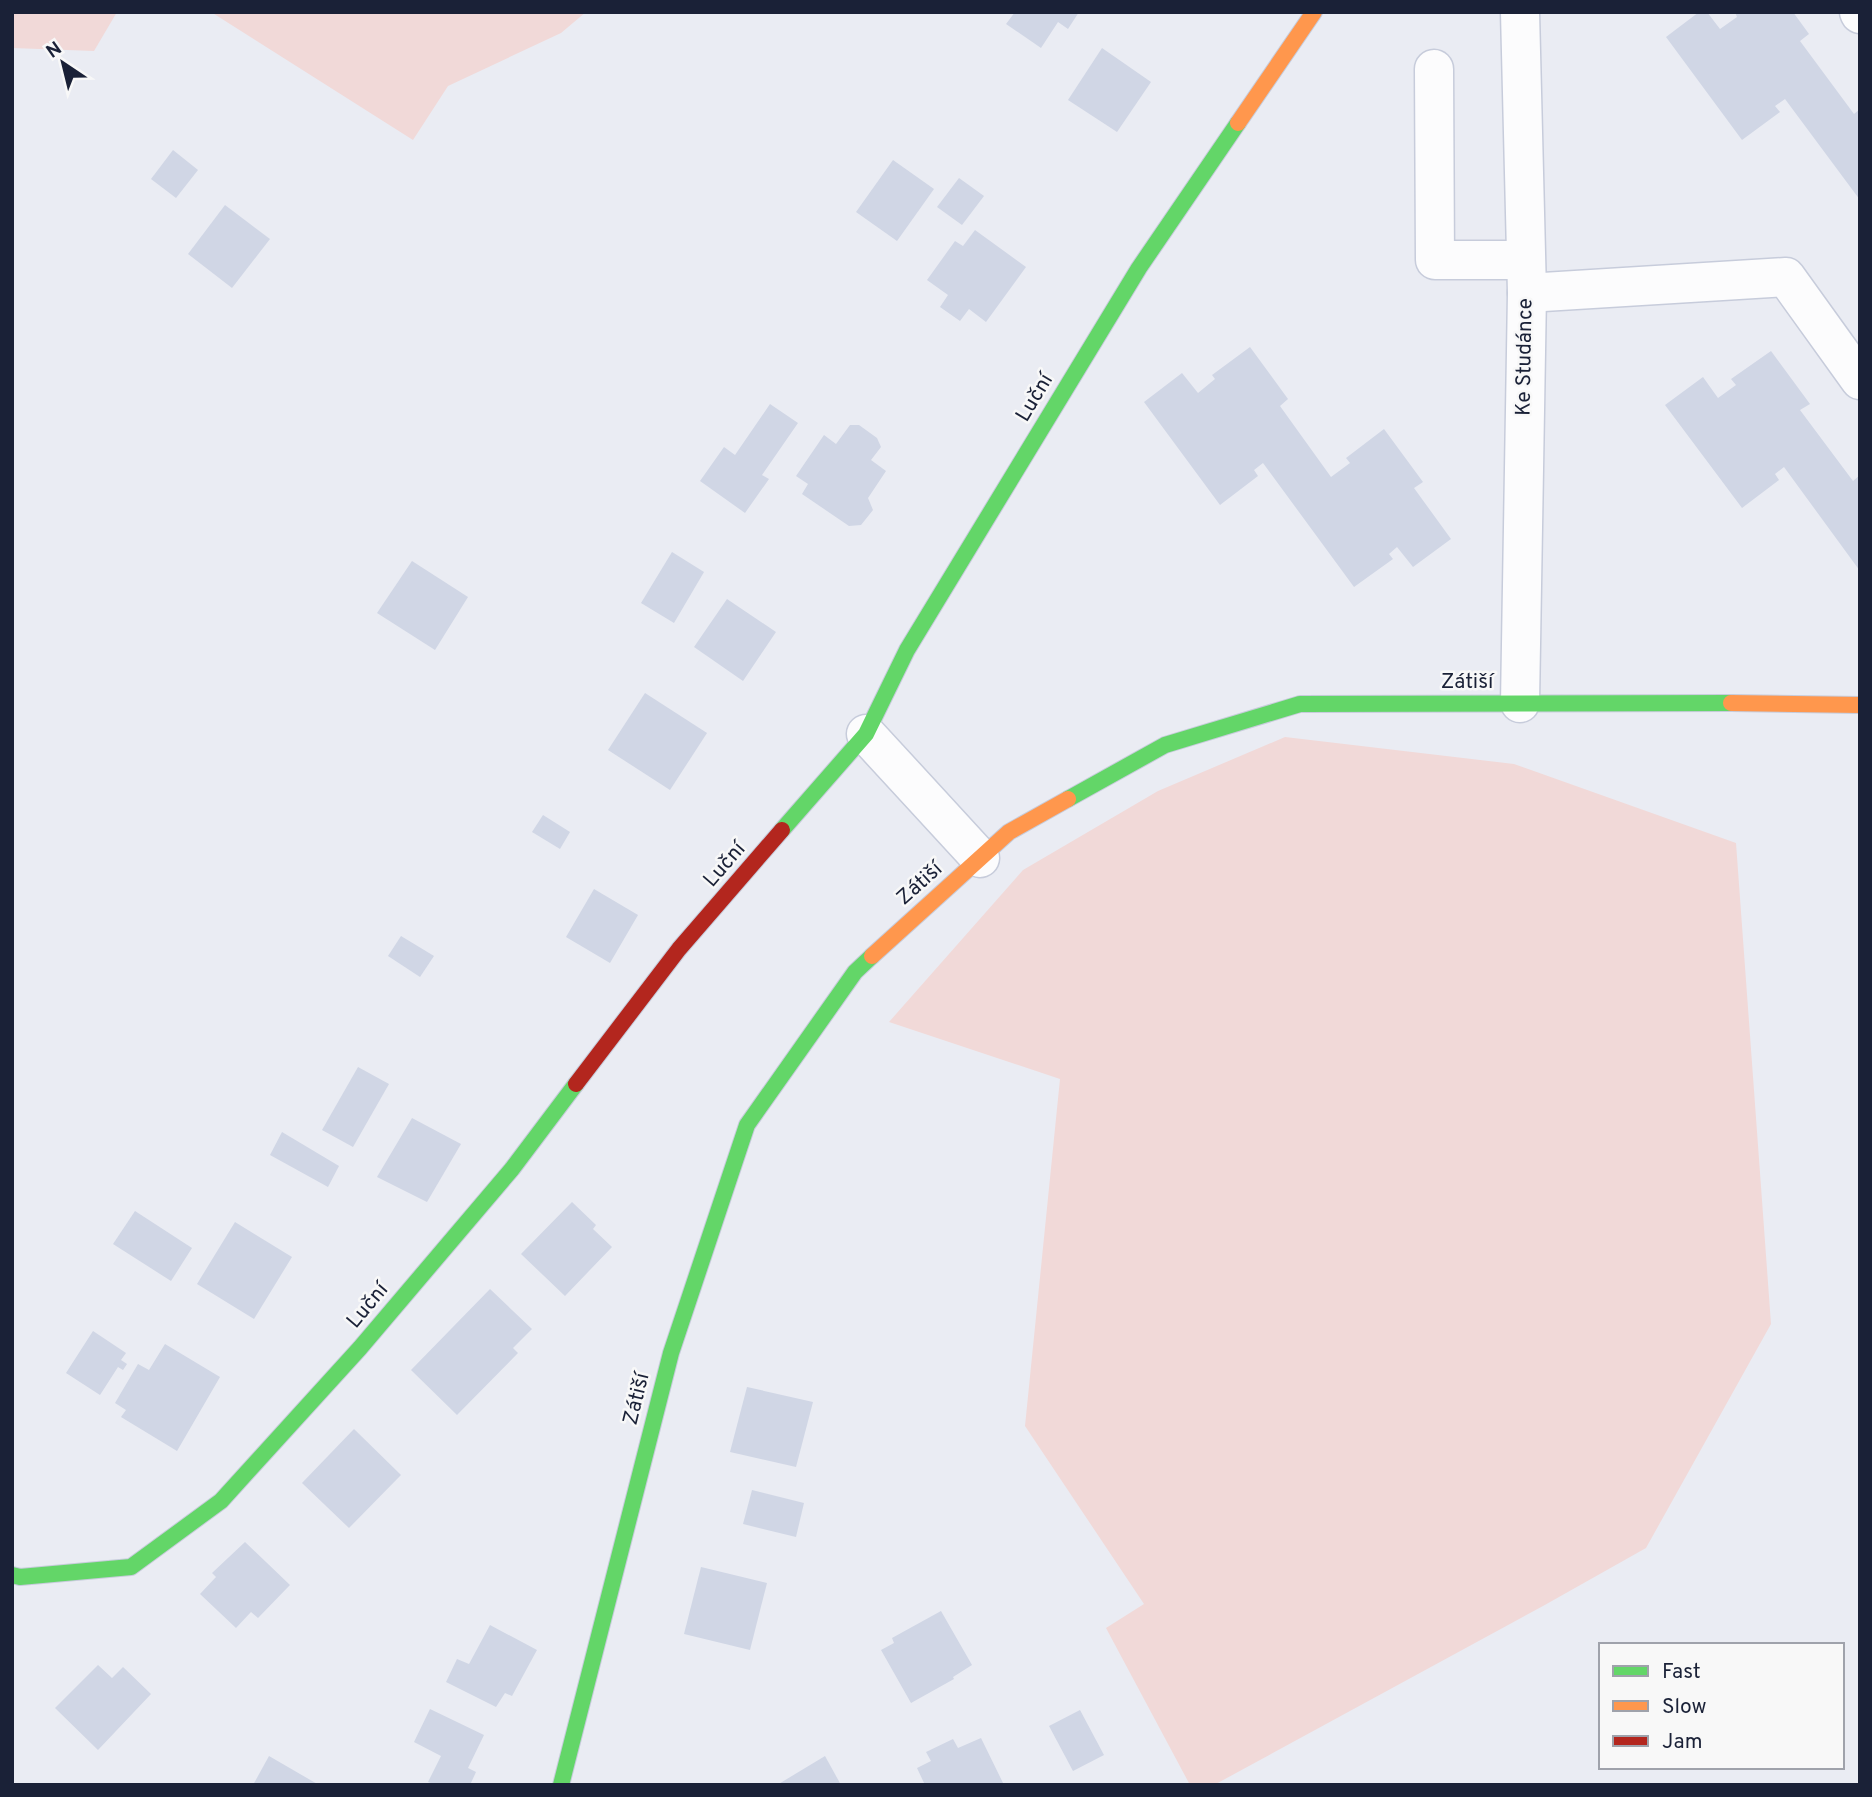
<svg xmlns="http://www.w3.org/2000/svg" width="1872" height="1797" font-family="Overpass,sans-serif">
<rect width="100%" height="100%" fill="#eaecf3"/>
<!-- green -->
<g fill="#f1d9d8">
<path d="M 12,12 L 117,12 L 94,51 L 12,48 Z"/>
<path d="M 211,12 L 586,12 L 561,33 L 448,86 L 413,140 Z"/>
<path d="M 1285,737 L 1514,764 L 1736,843 L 1771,1324 L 1646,1548 L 1543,1606 L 1214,1785 L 1190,1785 L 1106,1628 L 1144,1604 L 1025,1426 L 1060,1079 L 889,1022 L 1023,870 L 1158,791 Z"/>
</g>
<!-- building -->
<g fill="#d0d6e5">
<path d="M 1015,12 L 1079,12 L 1068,29 L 1058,22 L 1041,48 L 1006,24 Z"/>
<path d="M 1699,12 L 1707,12 L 1720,29 L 1737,17 L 1735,12 L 1793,12 L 1809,34 L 1800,41 L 1854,114 L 1860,109 L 1860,200 L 1785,99 L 1775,106 L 1780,112 L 1742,140 L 1666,37 Z"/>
<path d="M 1102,48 L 1151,82 L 1117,132 L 1068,100 Z"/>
<path d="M 173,150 L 198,170 L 176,198 L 151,179 Z"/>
<path d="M 893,160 L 934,189 L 897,241 L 856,212 Z"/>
<path d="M 959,178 L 984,196 L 962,225 L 937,207 Z"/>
<path d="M 225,205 L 270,239 L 232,288 L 188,254 Z"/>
<path d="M 975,230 L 1026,267 L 986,322 L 969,309 L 960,321 L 940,307 L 948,295 L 927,280 L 955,241 L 963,246 Z"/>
<path d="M 1250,347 L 1288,399 L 1280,406 L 1331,477 L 1350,463 L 1346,458 L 1384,429 L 1423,482 L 1414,488 L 1451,539 L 1413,567 L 1397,547 L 1389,554 L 1393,559 L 1354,587 L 1263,463 L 1254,470 L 1258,476 L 1220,505 L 1144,402 L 1182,373 L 1198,393 L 1215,379 L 1212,375 Z"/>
<path d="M 1771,351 L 1810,404 L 1800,410 L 1853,481 L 1860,475 L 1860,571 L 1784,467 L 1775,474 L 1779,480 L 1742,508 L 1665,405 L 1703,377 L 1718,398 L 1736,385 L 1731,379 Z"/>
<path d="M 770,404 L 798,423 L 762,475 L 769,479 L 745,513 L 700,481 L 724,447 L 735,455 Z"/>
<path d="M 850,425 L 859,425 L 877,438 L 881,447 L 871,460 L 886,471 L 868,498 L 873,510 L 861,525 L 849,526 L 802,494 L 808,484 L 796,476 L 824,435 L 836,444 Z"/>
<path d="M 672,552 L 704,572 L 674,623 L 641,603 Z"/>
<path d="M 412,561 L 468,597 L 435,650 L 377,613 Z"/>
<path d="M 727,599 L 776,632 L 743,681 L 694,647 Z"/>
<path d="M 645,693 L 707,733 L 670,790 L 608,750 Z"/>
<path d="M 543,815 L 570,832 L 560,849 L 532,832 Z"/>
<path d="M 594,889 L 638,915 L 610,963 L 566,937 Z"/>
<path d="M 401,936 L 434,956 L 420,977 L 388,956 Z"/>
<path d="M 358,1067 L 389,1084 L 353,1147 L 322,1130 Z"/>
<path d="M 412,1118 L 461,1144 L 427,1202 L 377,1177 Z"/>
<path d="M 282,1132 L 339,1166 L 328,1187 L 270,1155 Z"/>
<path d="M 572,1202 L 596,1225 L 593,1229 L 612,1247 L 565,1296 L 521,1254 Z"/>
<path d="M 135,1211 L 192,1248 L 171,1281 L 113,1244 Z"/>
<path d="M 235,1222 L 292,1257 L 254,1319 L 197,1284 Z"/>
<path d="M 490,1289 L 532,1329 L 513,1348 L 518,1353 L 457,1415 L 411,1370 Z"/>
<path d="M 93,1331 L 126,1353 L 121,1360 L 127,1364 L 123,1370 L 118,1367 L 100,1395 L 66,1373 Z"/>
<path d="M 165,1344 L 220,1377 L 177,1451 L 121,1417 L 126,1410 L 115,1403 L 138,1364 L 149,1370 Z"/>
<path d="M 747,1387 L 813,1402 L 796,1467 L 730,1452 Z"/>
<path d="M 354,1429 L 401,1475 L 349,1528 L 302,1483 Z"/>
<path d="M 752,1490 L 804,1503 L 796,1537 L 743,1524 Z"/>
<path d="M 245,1542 L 290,1585 L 258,1618 L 251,1612 L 236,1628 L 200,1594 L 216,1577 L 212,1573 Z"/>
<path d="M 701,1567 L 767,1583 L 750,1650 L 684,1634 Z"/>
<path d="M 941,1611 L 972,1665 L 953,1677 L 954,1679 L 911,1703 L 881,1650 L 894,1643 L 892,1638 Z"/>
<path d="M 490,1625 L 537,1650 L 512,1696 L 505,1693 L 496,1707 L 446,1682 L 457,1659 L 469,1664 Z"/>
<path d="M 98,1665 L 112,1678 L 123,1667 L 151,1694 L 98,1750 L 55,1708 Z"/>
<path d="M 430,1709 L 484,1735 L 468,1768 L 476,1772 L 470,1785 L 436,1785 L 428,1782 L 441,1756 L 414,1742 Z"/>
<path d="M 1080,1710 L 1104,1755 L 1073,1771 L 1049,1726 Z"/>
<path d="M 981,1738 L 1004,1785 L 925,1785 L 917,1768 L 931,1761 L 926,1752 L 953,1739 L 958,1748 Z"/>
<path d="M 269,1756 L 319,1785 L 253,1785 Z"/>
<path d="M 825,1756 L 841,1785 L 777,1785 Z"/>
</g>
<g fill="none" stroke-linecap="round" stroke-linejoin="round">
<!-- street casing -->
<g stroke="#c7ccdb" stroke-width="41">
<g id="street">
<path d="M 1520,12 L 1527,293 L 1520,703"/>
<path d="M 1859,12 L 1860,14"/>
<path d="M 1434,69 L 1435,260 L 1525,260"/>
<path d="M 1527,293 L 1786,277 L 1860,380"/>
<path d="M 866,734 L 980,858"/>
</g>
</g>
<!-- fast casing -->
<g stroke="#c7ccdb" stroke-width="18">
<g id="fast">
<path d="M 1068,799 L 1165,745 L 1300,704 L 1731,703"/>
<path d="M 782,830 L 866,734 L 907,650 L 1139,268 L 1238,123"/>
<path d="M 12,1575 L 20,1577 L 131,1567 L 221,1501 L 360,1348 L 512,1169 L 576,1084"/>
<path d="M 561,1785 L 671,1353 L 747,1125 L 855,972 L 872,956"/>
</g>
</g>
<!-- slow casing -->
<g stroke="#c7ccdb" stroke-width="18">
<g id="slow">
<path d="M 1238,123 L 1314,12"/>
<path d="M 1731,703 L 1860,705"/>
<path d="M 872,956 L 1009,832 L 1068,799"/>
</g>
</g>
<!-- jam casing -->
<g stroke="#c7ccdb" stroke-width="18">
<path id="jam" d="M 576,1084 L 679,949 L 782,830"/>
</g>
<!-- street -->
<use href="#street" stroke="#fcfcfd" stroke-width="38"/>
<!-- fast -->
<use href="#fast" stroke="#63d668" stroke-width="16"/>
<!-- slow -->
<use href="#slow" stroke="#ff974d" stroke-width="16"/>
<!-- jam -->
<use href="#jam" stroke="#b3261e" stroke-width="16"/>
</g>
<g text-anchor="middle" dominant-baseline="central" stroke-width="5" stroke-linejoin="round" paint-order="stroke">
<!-- street labels -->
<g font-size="21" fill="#1a2137" stroke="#f8f8f8">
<text transform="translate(1525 357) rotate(-89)">Ke Studánce</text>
<text transform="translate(1035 398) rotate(-59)">Luční</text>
<text x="1467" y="682">Zátiší</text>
<text transform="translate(725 865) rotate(-49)">Luční</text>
<text transform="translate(920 884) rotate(-42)">Zátiší</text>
<text transform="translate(368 1306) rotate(-50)">Luční</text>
<text transform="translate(637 1399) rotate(-76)">Zátiší</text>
</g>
</g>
<!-- border -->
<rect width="1872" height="1797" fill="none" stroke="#1a2137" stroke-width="28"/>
<!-- legend -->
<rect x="1599" y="1643" width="245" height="126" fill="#f8f8f8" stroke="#9fa2ab" stroke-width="2"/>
<rect x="1613" y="1666" width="35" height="10" fill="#63d668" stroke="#9fa2ab" stroke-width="2"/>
<text x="1662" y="1678" font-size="21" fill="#1a2137">Fast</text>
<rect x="1613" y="1701" width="35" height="10" fill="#ff974d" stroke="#9fa2ab" stroke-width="2"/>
<text x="1662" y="1713" font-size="21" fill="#1a2137">Slow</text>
<rect x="1613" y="1736" width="35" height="10" fill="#b3261e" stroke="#9fa2ab" stroke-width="2"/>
<text x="1662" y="1748" font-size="21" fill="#1a2137">Jam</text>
<!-- north arrow -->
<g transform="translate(63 63) rotate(325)" stroke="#f8f8f8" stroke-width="5" paint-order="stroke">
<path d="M0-5L12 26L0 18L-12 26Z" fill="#1a2137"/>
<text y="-10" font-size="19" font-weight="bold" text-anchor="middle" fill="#1a2137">N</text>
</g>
</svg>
